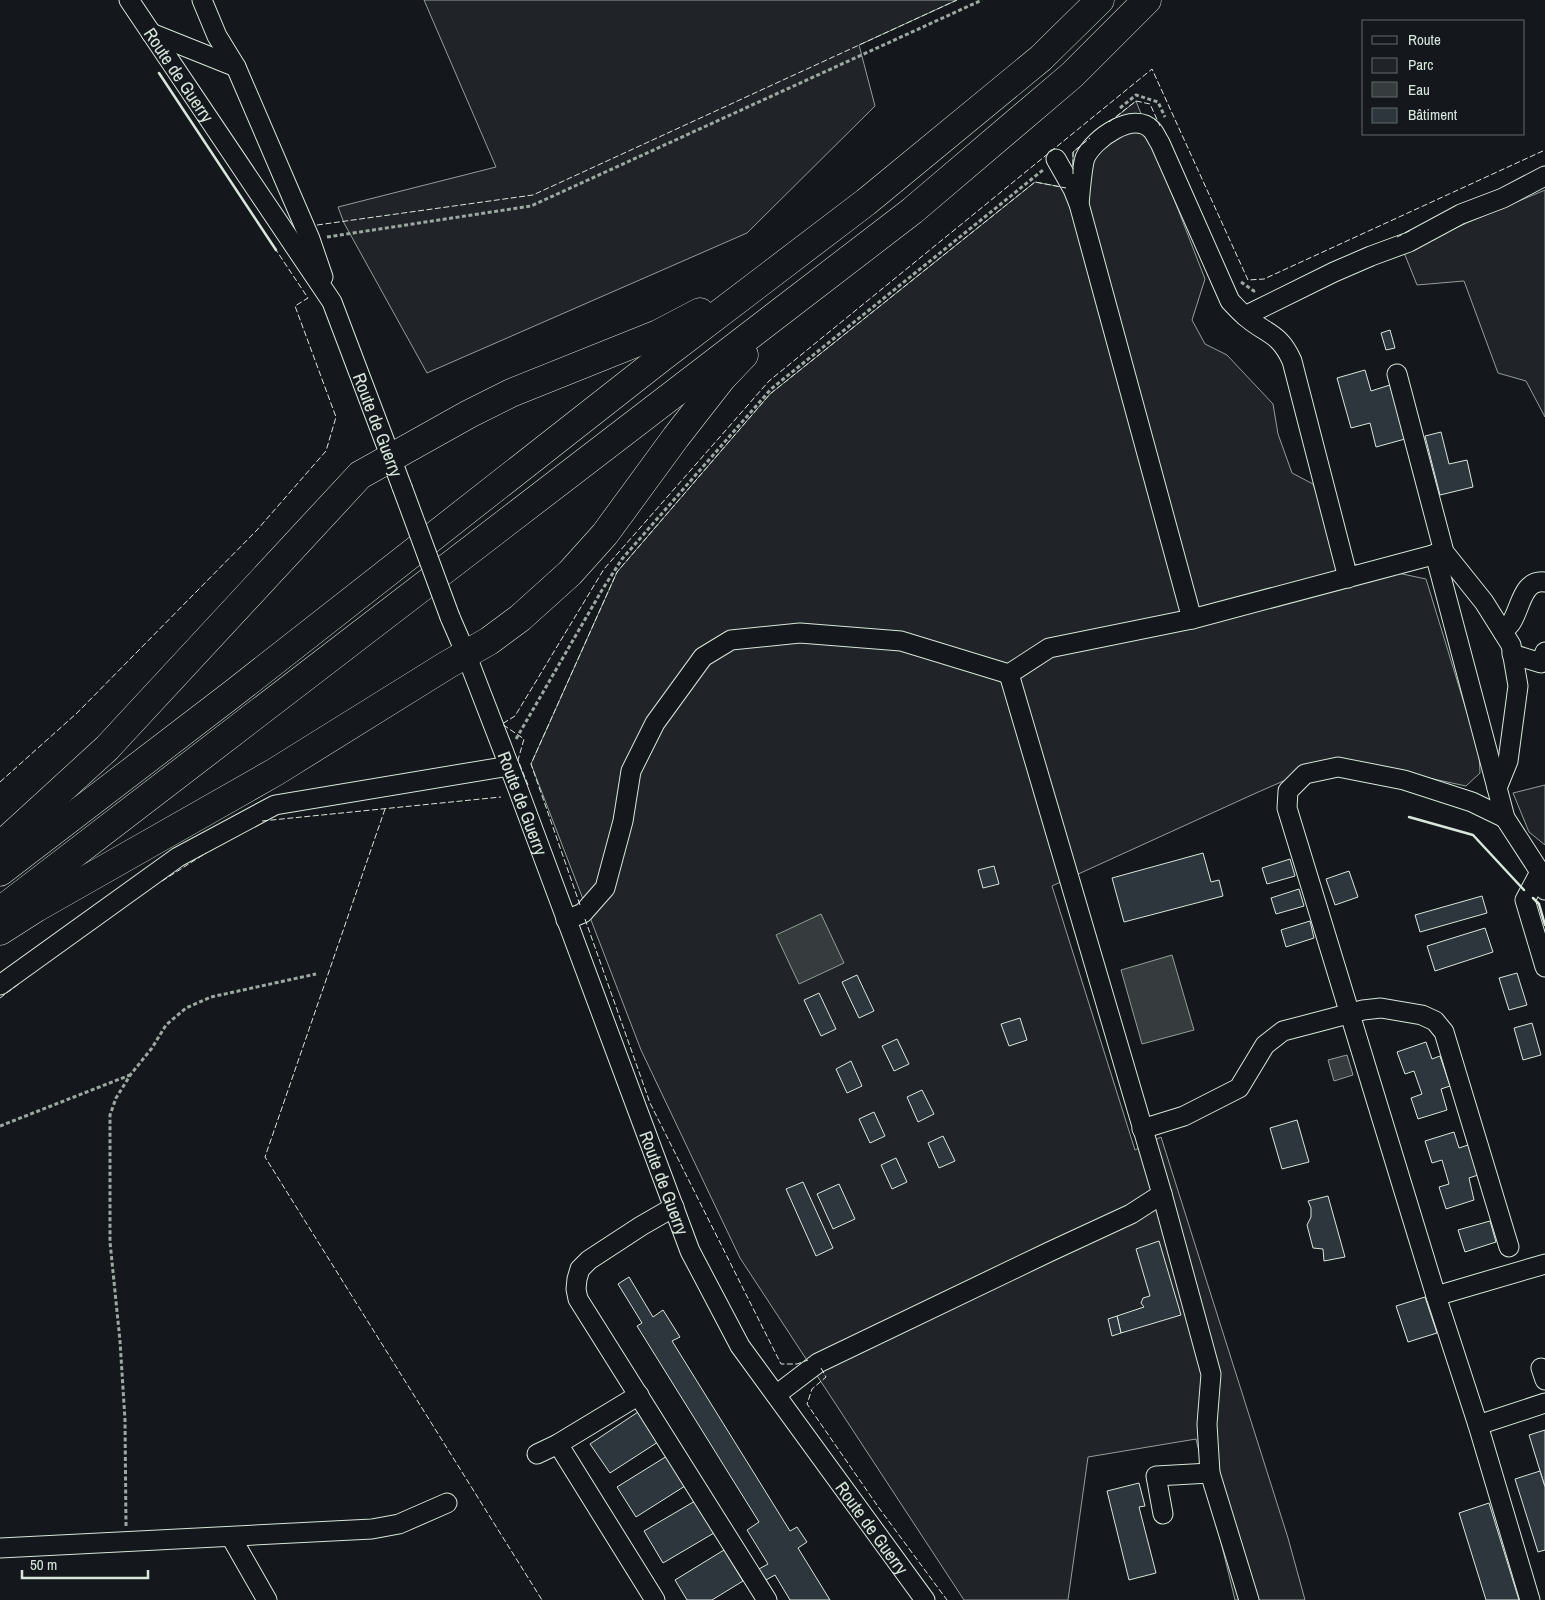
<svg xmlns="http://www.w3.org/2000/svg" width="1545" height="1600" font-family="'Archivo Narrow',sans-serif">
<rect width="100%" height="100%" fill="#14181c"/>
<!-- green -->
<g fill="#202428" stroke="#939e99">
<path d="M 424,0 L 957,0 L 859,45 L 875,106 L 747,233 L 427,373 L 344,223 L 338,207 L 496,167 Z"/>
<path d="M 1136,101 L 1205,279 L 1192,320 L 1205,344 L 1227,355 L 1273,404 L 1278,434 L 1292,473 L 1313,484 L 1341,561 L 1426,579 L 1479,752 L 1480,773 L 1466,786 L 1336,758 L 1256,793 L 1052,886 L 1135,1150 L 1161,1137 L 1288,1538 L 1305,1600 L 1235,1600 L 1196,1439 L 1088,1457 L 1068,1600 L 964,1600 L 740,1258 L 641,1050 L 531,764 L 617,572 L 770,394 L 1035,182 L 1073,189 L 1073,152 Z"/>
<path d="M 1545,190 L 1545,417 L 1526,381 L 1498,373 L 1464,281 L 1417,285 L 1403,250 Z"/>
<path d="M 1545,785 L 1545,845 L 1529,832 L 1513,793 Z"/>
</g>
<!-- water -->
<g fill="#363b3e" stroke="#939e99">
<path d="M 821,914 L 844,963 L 799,984 L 776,935 Z"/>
<path d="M 1172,955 L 1194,1030 L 1142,1044 L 1121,970 Z"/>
<path d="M 1347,1055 L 1353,1075 L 1334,1081 L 1328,1060 Z"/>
</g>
<!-- building -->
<g fill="#2c363c" stroke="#d8e6dc">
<path d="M 1390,330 L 1395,348 L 1386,350 L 1381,333 Z"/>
<path d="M 1365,370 L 1371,391 L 1390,385 L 1405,439 L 1376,447 L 1370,423 L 1351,428 L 1337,378 Z"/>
<path d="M 1441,432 L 1449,464 L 1467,460 L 1473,487 L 1440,495 L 1425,436 Z"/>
<path d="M 1203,853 L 1211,882 L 1219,880 L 1223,896 L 1124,922 L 1112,878 Z"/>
<path d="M 1290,859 L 1295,876 L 1267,884 L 1262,868 Z"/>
<path d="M 994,866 L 999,884 L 983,888 L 978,870 Z"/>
<path d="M 1349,871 L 1358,897 L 1335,905 L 1326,879 Z"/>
<path d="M 1299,889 L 1304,906 L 1276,914 L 1271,898 Z"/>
<path d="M 1482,896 L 1487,913 L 1420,932 L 1415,915 Z"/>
<path d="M 1310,921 L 1314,938 L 1286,947 L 1281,930 Z"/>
<path d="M 1485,928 L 1493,952 L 1435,971 L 1427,946 Z"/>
<path d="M 1517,973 L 1527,1005 L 1509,1010 L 1499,978 Z"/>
<path d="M 857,975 L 874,1011 L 859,1018 L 842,982 Z"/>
<path d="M 819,993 L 836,1029 L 821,1036 L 804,1000 Z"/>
<path d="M 1020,1018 L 1027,1040 L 1009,1046 L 1001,1024 Z"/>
<path d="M 1532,1023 L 1541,1055 L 1523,1060 L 1514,1028 Z"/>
<path d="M 897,1039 L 909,1064 L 894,1071 L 882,1046 Z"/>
<path d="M 1426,1042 L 1432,1059 L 1440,1056 L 1450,1086 L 1441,1089 L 1447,1110 L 1418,1119 L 1411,1098 L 1422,1094 L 1414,1071 L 1405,1074 L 1397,1052 Z"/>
<path d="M 851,1061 L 862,1086 L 847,1093 L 836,1069 Z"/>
<path d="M 922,1090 L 934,1114 L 918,1122 L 907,1097 Z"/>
<path d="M 874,1112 L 885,1136 L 870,1143 L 859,1119 Z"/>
<path d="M 1297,1120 L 1309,1162 L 1282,1169 L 1270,1128 Z"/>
<path d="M 1454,1132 L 1459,1148 L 1468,1145 L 1478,1175 L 1469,1178 L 1474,1200 L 1446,1209 L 1439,1187 L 1449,1184 L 1442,1160 L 1432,1163 L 1425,1141 Z"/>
<path d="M 943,1136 L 955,1161 L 939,1168 L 928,1143 Z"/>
<path d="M 896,1158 L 907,1182 L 892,1189 L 881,1165 Z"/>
<path d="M 803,1182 L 833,1248 L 816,1256 L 786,1189 Z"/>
<path d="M 839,1184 L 855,1219 L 833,1229 L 817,1194 Z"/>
<path d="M 1328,1196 L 1345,1257 L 1324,1261 L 1323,1249 L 1313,1248 L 1307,1225 L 1311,1217 L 1311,1208 L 1308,1201 Z"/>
<path d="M 1490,1221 L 1496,1242 L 1465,1252 L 1458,1230 Z"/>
<path d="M 1159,1241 L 1181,1315 L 1121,1333 L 1117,1316 L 1144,1307 L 1141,1303 L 1143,1298 L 1150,1296 L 1136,1249 Z"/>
<path d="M 629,1277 L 653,1317 L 663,1310 L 680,1337 L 672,1341 L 790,1531 L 797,1527 L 807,1542 L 798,1548 L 830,1600 L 790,1600 L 775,1575 L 766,1580 L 759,1569 L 768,1564 L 747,1530 L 759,1522 L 637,1326 L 642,1323 L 618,1284 Z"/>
<path d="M 1425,1297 L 1437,1333 L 1408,1342 L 1396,1306 Z"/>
<path d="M 1117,1316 L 1121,1333 L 1112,1336 L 1108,1319 Z"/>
<path d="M 638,1412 L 658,1442 L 610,1473 L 590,1444 Z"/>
<path d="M 1545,1430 L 1545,1487 L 1529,1435 Z"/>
<path d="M 667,1456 L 685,1486 L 636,1517 L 617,1487 Z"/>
<path d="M 1540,1471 L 1545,1487 L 1545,1550 L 1538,1552 L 1515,1479 Z"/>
<path d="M 1139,1483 L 1145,1506 L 1139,1507 L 1156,1573 L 1129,1580 L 1107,1491 Z"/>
<path d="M 695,1501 L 714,1533 L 663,1563 L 644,1531 Z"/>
<path d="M 1489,1503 L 1519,1600 L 1486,1600 L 1459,1513 Z"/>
<path d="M 724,1550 L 743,1581 L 712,1600 L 687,1600 L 675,1580 Z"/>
</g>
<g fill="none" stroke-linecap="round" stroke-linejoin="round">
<!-- minor casing -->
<g stroke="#d8e6dc" stroke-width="21">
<g id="minor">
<path id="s1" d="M 129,0 L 332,302 L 402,487"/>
<path d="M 202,0 L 217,36 L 236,67 L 310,239 L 323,277"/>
<path d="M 151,33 L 236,67"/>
<path d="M 1056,159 L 1073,189 L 1079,204 L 1192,619"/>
<path d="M 1079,204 C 1080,194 1082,167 1085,158 C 1093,139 1134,110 1152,130 C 1155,133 1157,139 1160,143 L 1230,301 C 1235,306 1239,311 1244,315 C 1264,334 1279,331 1292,361 L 1348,578"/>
<path d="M 1245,316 L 1334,272 L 1371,256 L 1409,242 L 1461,214 L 1503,198 L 1545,176"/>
<path d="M 1397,374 L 1444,552 L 1484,602 L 1511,645 L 1518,686 L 1508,761 L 1497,788"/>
<path d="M 1435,554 L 1505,818 L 1540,872 L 1545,890"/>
<path id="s2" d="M 450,617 L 466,654 L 518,789 L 690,1251 L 740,1346 L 925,1600"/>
<path d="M 1503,632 C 1505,629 1509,626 1511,623 C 1521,608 1522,579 1545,582"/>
<path d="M 1512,654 L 1541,663 L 1545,652"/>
<path d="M 1505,818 L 1472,802 L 1404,780 L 1338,767 L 1305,774 L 1288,791 L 1287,808 L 1436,1296 L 1478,1425 L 1530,1600"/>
<path d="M 1545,874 L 1540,872 L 1525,900 L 1545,967"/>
<path d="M 566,920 L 583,913 L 605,888 L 623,821 L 631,771 L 655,723 L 703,657 L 731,640 L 800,633 L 901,641 L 1009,674 L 1049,648 L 1192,619 L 1444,552"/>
<path d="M 0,985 L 178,857 L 275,805 L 509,766"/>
<path d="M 1142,1129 L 1184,1116 L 1239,1088 L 1265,1045 L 1283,1031 L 1363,1010 L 1381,1008 L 1422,1015 L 1435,1021 L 1444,1032 L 1509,1247"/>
<path d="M 1162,1194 L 1211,1374 L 1207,1424 L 1210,1473 L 1249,1600"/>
<path d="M 674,1207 L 641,1226 L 589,1260 L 580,1269 L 577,1279 L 576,1289 L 578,1299 L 767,1600"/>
<path d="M 1436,1296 L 1545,1264"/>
<path d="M 1541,1368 L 1545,1380"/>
<path d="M 776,1395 L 818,1363 L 1049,1252 L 1131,1214 L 1162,1194 L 1009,674"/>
<path d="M 1478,1425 L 1545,1403"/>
<path d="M 558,1444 L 655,1600"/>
<path d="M 537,1454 L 558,1444 L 639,1395"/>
<path d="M 1163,1514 L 1156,1476 L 1210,1473"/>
<path d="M 231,1537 L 267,1600"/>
<path d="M 0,1548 L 372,1529 L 399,1524 L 447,1503"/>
</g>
</g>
<!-- highway casing -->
<g stroke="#d8e6dc" stroke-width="29">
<g id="highway">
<path d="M 0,846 L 107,748 L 360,475 L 469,414 L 511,393 L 658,334 L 700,312"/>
<path d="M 0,872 L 235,692 L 661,358 L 866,202 L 1041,58 L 1100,0"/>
<path d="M 0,911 L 912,211 L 1072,75 L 1147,0"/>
<path d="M 0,931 L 36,908 L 275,772 L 447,665 L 489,641 L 520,618 L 570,573 L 605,534 L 676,437 L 722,378 L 744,355"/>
</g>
</g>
<!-- path -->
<g stroke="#9da8a2" stroke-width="3" stroke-dasharray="4 2.5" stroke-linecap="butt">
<path d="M 1120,108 L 1136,95 L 1158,102 L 1165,117"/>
<path d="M 327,237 L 531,206 L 982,0"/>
<path d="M 1241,282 L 1254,291 L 1257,290"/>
<path d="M 516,739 L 602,590 L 622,559 L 771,389 L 1043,170"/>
<path d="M 0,1126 L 130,1075"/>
<path d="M 126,1526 L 125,1420 L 120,1341 L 110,1242 L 110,1115 L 116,1098 L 131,1074 L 152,1048 L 166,1025 L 186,1008 L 211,997 L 316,974"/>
</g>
<!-- minor -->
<use href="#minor" stroke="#14181c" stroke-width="19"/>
<!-- highway -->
<use href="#highway" stroke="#14181c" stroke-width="28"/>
<!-- minor-bridge casing -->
<g stroke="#d8e6dc" stroke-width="21" stroke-linecap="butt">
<path id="minor-bridge" d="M 402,487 L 450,617"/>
</g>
<!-- minor-bridge -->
<use href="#minor-bridge" stroke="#14181c" stroke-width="19"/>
<!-- fence -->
<g stroke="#d8e6dc" stroke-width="1" stroke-dasharray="6 2.5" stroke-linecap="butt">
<path d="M 1109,122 L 1136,101 L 1150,104 L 1160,126"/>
<path d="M 1073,174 L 1073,152 L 1090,138"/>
<path d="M 317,225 L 533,195 L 957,0"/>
<path d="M 1397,237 L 1411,230"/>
<path d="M 0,782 L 77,713 L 257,530 L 326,451 L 336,417 L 295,306 L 308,298 L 276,250"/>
<path d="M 528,785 L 518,760 L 524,739 L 502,724 L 515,716 L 604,569 L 769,381 L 1152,69 L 1248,280 L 1264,279 L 1545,150"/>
<path d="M 385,809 L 265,1157 L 542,1600"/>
<path d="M 262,821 L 501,797"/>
<path d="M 162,881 L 206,853"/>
<path d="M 580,905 L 531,764 L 617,572 L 770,394 L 1035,182 L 1066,188"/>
<path d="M 585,919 L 650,1103 L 781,1364 L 797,1364 L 808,1360"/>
<path d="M 0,998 L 20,983"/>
<path d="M 821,1368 L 826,1377 L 812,1389 L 807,1404 L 879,1508 L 947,1600"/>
</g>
<!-- wall -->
<g stroke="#d8e6dc" stroke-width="2.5">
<path d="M 159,73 L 276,250"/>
<path d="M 1409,817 L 1473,835 L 1524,890"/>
<path d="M 1533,898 L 1539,904 L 1545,925"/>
</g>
</g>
<g text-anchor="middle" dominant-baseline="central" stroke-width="4" stroke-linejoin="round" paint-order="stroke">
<!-- street labels -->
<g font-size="18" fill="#d8e6dc" stroke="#14181c">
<text stroke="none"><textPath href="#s1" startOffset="90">Route de Guerry</textPath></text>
<text stroke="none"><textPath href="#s1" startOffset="495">Route de Guerry</textPath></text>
<text stroke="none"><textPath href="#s2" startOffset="200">Route de Guerry</textPath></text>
<text stroke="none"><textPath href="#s2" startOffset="605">Route de Guerry</textPath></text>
<text stroke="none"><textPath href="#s2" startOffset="1010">Route de Guerry</textPath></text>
</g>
</g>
<!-- legend -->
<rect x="1362" y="20" width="162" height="115" fill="#14181c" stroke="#626a69"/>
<rect x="1372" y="36" width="25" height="8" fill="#14181c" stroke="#626a69"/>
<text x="1408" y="45" font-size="15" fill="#d8e6dc">Route</text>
<rect x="1372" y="58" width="25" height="15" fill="#202428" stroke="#626a69"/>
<text x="1408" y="70" font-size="15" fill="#d8e6dc">Parc</text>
<rect x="1372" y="82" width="25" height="15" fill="#363b3e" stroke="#626a69"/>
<text x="1408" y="95" font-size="15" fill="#d8e6dc">Eau</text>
<rect x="1372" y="108" width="25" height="15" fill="#2c363c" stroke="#626a69"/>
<text x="1408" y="120" font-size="15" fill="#d8e6dc">Bâtiment</text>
<!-- scale -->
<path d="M22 1570v8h126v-8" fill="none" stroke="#d8e6dc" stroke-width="2.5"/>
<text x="30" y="1570" font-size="15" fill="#d8e6dc" stroke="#14181c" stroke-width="4" paint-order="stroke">50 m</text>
</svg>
